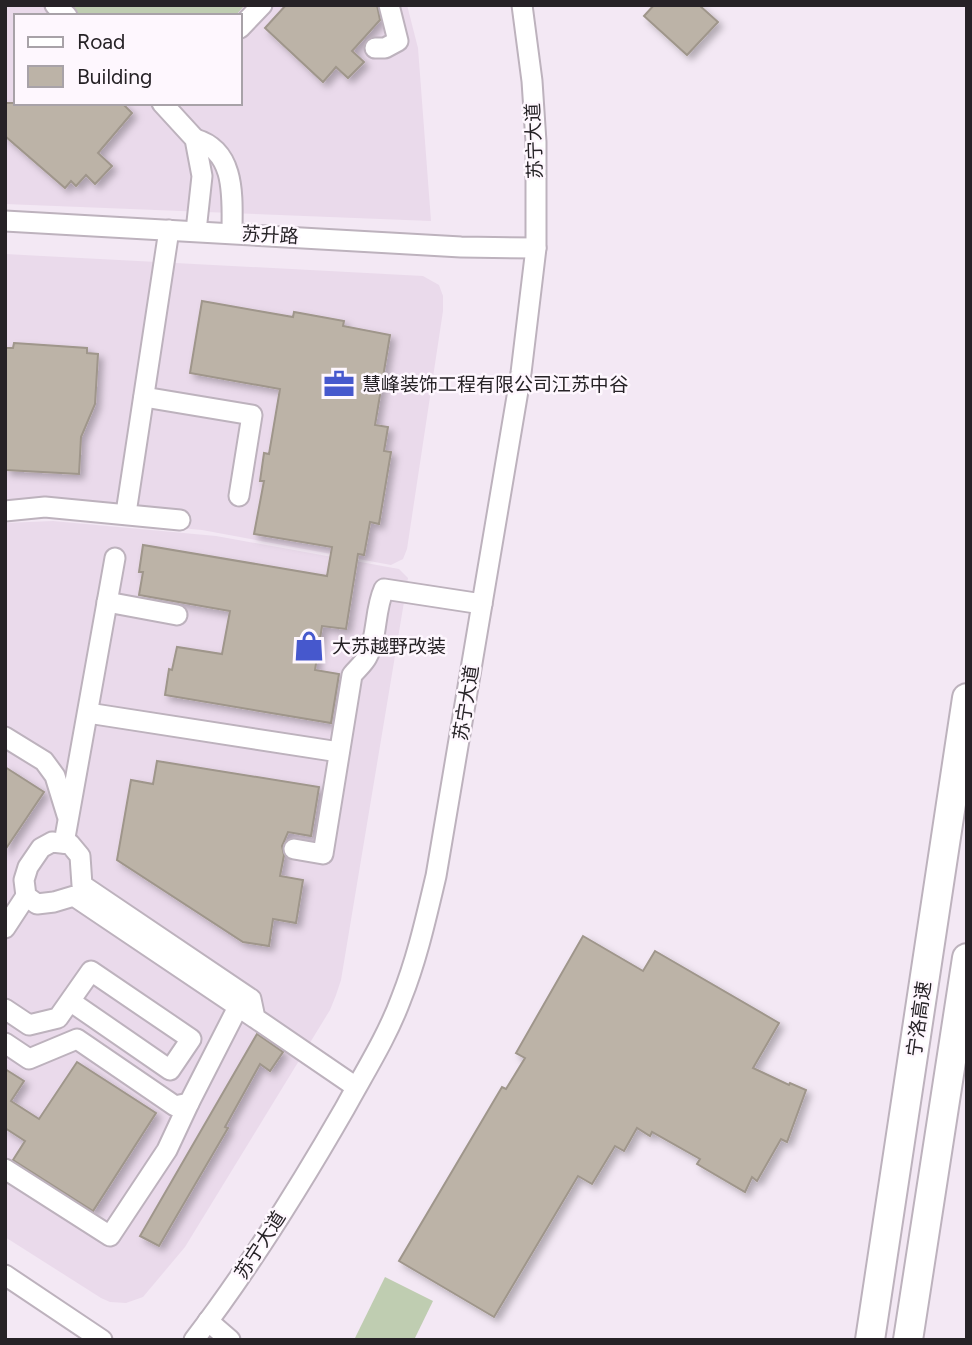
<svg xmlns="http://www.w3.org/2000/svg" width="972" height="1345" font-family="Figtree,'Noto Sans SC',sans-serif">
<defs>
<filter id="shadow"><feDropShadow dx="4.5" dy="4.5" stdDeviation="3.5" flood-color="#0004"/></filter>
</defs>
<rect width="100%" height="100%" fill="#f3e8f4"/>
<!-- built -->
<g fill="#eadaeb" fill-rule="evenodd">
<path d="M 5,5 L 407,5 L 418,48 L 431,221 L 5,204 ZM 16,16 L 240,16 L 240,103 L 16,103 Z"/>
<path d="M 5,254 L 423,276 L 439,285 L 443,296 L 443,311 L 407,549 L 403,559 L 391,565 L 202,530 L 40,515 L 5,518 Z"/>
<path d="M 53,521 L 216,536 L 399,569 L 408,578 L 341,980 L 336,995 L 330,1010 L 185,1247 L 143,1297 L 126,1303 L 110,1302 L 101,1298 L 5,1237 L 5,523 Z"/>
</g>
<!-- green -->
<g fill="#bfcdb1">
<path d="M 67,5 L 245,5 L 235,16 L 78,16 Z"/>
<path d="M 385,1277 L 433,1301 L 414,1340 L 354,1340 Z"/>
</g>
<!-- building -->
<g fill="#bcb3a7" stroke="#9f968b" stroke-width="2" filter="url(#shadow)">
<path d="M 286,5 L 377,5 L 380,20 L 352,51 L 364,62 L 348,78 L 336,67 L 323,82 L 265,28 Z"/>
<path d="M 654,5 L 699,5 L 718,22 L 687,55 L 644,16 Z"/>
<path d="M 5,103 L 122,103 L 132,113 L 98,153 L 112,166 L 95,184 L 86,175 L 76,186 L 71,181 L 65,188 L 5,136 Z"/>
<path d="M 202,301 L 293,317 L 294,312 L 344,321 L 343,326 L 390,335 L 375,425 L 388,427 L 384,451 L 391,452 L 379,524 L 370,522 L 364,555 L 358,554 L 346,629 L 322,626 L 315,670 L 339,674 L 331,723 L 165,695 L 169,669 L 172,670 L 177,647 L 222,654 L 230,611 L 139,595 L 143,572 L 139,572 L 143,545 L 327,576 L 332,547 L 254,534 L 264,481 L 260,481 L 264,453 L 269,454 L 280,389 L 190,373 Z"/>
<path d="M 14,343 L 87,348 L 87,353 L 98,354 L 95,404 L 81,437 L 79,474 L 6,470 L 5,348 L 13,348 Z"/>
<path d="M 157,761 L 319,787 L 311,836 L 288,832 L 282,846 L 284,855 L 280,876 L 303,880 L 296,923 L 273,919 L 269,946 L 243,942 L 117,860 L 131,780 L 153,784 Z"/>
<path d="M 5,767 L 44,792 L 5,850 Z"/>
<path d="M 583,936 L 643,971 L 655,951 L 779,1023 L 753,1068 L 789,1085 L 790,1083 L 806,1090 L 787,1142 L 781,1139 L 757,1181 L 752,1177 L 745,1192 L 697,1164 L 700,1159 L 652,1132 L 650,1136 L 637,1128 L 624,1151 L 615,1146 L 592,1184 L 578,1176 L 494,1317 L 399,1261 L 502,1087 L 506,1089 L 525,1058 L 516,1053 Z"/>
<path d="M 257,1034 L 283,1052 L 270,1071 L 260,1064 L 225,1127 L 228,1128 L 159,1246 L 140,1236 Z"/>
<path d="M 77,1062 L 156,1113 L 93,1211 L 13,1160 L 25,1141 L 5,1128 L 5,1069 L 24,1081 L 11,1101 L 39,1119 Z"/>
</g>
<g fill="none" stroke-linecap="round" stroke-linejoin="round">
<!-- minor casing -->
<g stroke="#bdb2bd" stroke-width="23">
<g id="minor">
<path d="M 55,5 L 67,16"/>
<path d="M 240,28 L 262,5"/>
<path d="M 375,48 L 385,48 L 398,41 L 389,5"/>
<path d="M 162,103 L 195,139 L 202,176 L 196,231"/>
<path d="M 195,139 C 237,151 232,199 232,233"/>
<path d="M 5,221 L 461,247 L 536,248"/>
<path d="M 144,397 L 252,415 L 239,496"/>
<path d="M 5,511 L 45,507 L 180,520"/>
<path d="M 126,513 L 169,230"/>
<path d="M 107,602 L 177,615"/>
<path d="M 88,713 L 339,752"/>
<path d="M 5,737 L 44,761 L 55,776 L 67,815"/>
<path d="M 64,843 L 115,558"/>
<path d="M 294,849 L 323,854 L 352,675 C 357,669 364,663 367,657 C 378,637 374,611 384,589 L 482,604"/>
<path d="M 5,928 L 26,896"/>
<path d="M 5,1009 L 29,1025 L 58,1018 L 91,971 L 191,1039 L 170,1070 L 70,1001"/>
<path d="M 255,1018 L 74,896 L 54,902 L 37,904 L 26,896 L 24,880 L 28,867 L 41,848 L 52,842 L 70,844 L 80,856 L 82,885 L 251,999 L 255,1018 L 356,1087"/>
<path d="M 5,1043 L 29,1059 L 77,1039 L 175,1106 L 189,1103 L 238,1007"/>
<path d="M 5,1169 L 110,1236 L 167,1150 L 189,1103"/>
<path d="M 5,1275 L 102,1340"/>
<path d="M 208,1321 L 230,1340"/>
<path d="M 194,1340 C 250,1267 299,1188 345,1108 C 364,1073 387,1037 401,999 C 417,959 426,918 436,876 L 521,373 L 536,248 L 536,142 L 532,81 L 522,5"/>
</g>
</g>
<!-- highway casing -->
<g stroke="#bdb2bd" stroke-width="32">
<g id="highway">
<path d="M 870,1340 L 967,698"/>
<path d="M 908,1340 L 967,958"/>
</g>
</g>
<!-- minor -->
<use href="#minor" stroke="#fff" stroke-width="19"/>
<!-- highway -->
<use href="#highway" stroke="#fff" stroke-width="28"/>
</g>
<!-- icons -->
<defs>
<g id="office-bare" transform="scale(2.415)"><path d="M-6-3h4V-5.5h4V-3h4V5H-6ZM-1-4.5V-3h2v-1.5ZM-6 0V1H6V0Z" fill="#4658cd" stroke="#fef7fe" stroke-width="2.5" paint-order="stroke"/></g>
<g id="shop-bare" transform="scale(2.415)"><path d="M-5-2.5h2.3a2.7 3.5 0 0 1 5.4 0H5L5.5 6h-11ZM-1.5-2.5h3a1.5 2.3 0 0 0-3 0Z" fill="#4658cd" stroke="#fef7fe" stroke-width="2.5" paint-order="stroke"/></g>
</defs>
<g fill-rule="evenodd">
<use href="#office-bare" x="339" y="384"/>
<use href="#shop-bare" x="309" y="646"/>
</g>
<g text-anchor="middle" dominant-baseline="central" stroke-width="5" stroke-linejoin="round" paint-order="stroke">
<!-- street labels -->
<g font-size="19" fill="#262226" stroke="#fef7fe">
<text transform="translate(534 141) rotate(-92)">苏宁大道</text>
<text transform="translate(270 235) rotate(3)">苏升路</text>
<text transform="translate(466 703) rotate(-81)">苏宁大道</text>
<text transform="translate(919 1019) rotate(-82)">宁洛高速</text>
<text transform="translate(260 1245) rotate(-57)">苏宁大道</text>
</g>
<!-- poi labels -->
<g font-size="19" fill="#262226" stroke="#fef7fe" text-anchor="start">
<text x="362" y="384">慧峰装饰工程有限公司江苏中谷</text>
<text x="332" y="646">大苏越野改装</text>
</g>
</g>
<!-- border -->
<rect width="972" height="1345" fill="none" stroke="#262226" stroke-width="14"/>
<!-- legend -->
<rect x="14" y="14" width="228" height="91" fill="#fef7fe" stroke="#a8a2a8" stroke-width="2"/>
<rect x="28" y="37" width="35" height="10" fill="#ffffff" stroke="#a8a2a8" stroke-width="2"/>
<text x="77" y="49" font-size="21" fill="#262226">Road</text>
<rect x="28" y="66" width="35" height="21" fill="#bcb3a7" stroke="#a8a2a8" stroke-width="2"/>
<text x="77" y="84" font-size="21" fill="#262226">Building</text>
</svg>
